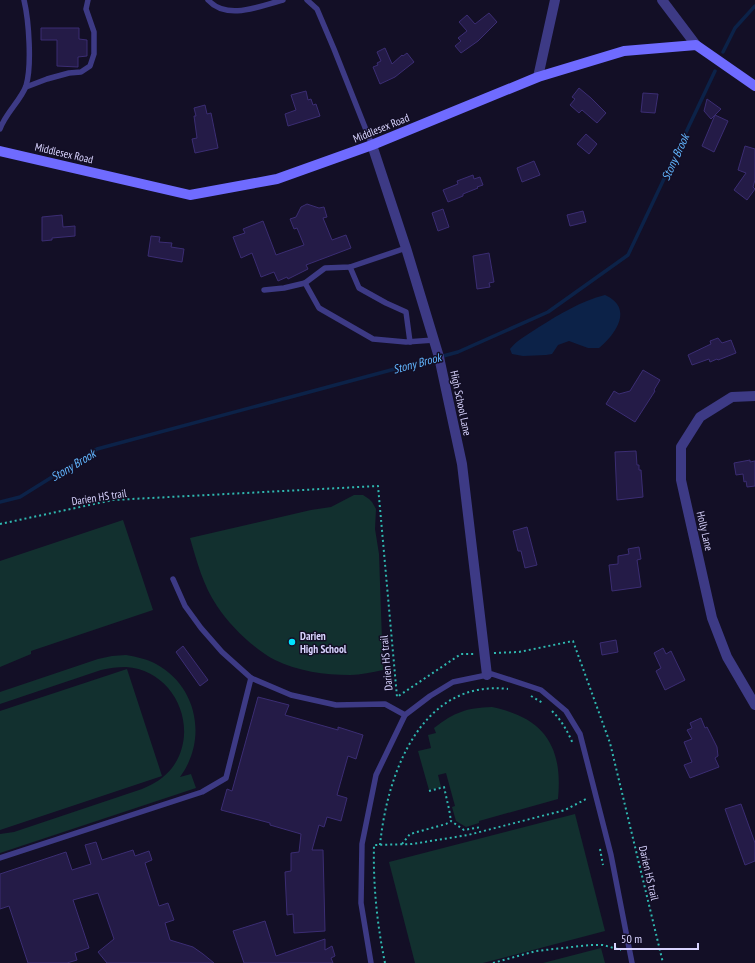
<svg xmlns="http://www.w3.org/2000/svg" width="755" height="963" font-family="'PT Sans Narrow',sans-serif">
<rect width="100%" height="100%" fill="#130f26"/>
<!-- green -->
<g fill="#12302f">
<path d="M 354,495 L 363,495 L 369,499 L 372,502 L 376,509 L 375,529 L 379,554 L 383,670 C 372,672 361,675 350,675 C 325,675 297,671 275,660 C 254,649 230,626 217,606 C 203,585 197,562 190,538 L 311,510 L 331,507 Z"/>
<path d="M 123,520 L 153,610 L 31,651 L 31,654 L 0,667 L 0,561 Z"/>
<path d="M 126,655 C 137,657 147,659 156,664 C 197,686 208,739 180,777 L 191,774 L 196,788 L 0,853 L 0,834 L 14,832 L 142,789 C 154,784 164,778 172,768 C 201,729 175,670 126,667 C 117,667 109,668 101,670 L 0,704 L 0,692 L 98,659 L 112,656 Z"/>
<path d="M 127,669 L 162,776 L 0,830 L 0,711 Z"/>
<path d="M 492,707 C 545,718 563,747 558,799 L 479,821 L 479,823 L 466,827 L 456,821 L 452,807 L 455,806 L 446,773 L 438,775 L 441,787 L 429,790 L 418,751 L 431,748 L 428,735 L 436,733 L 434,728 C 455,712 466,708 492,707 Z"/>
<path d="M 575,814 L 605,931 L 483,963 L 415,963 L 389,862 Z"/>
<path d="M 601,948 L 605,963 L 543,963 Z"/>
</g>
<!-- water -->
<path fill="#0c2248" d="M 605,295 C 634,308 616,334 599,348 L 588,348 L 569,341 L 558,345 L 552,354 L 546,355 L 523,356 L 512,354 L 510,349 C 518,339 529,334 539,327 C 560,314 581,301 605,295 Z"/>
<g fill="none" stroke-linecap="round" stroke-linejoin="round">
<!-- stream -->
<g stroke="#0c2248" stroke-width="3.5">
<path d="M 723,52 L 735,28 L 755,6"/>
<path d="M 0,502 L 20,497 L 97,449 L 458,352 L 548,312 L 628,255 L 715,71"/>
</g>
</g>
<!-- building -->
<g fill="#241b47" stroke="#3b2d73">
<path d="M 489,13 L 497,22 L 478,41 L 461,53 L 455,46 L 461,41 L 458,38 L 467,31 L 459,22 L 467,15 L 475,24 Z"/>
<path d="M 41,28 L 79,28 L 79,39 L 87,40 L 87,56 L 78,57 L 78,67 L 57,66 L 57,40 L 41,40 Z"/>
<path d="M 385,48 L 392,64 L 402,55 L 403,56 L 407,53 L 414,62 L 395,77 L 380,84 L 373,67 L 378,65 L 377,63 L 381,61 L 377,52 Z"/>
<path d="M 579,88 L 591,98 L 606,113 L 597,123 L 582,110 L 579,113 L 570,105 L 575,99 L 572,97 Z"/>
<path d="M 306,91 L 308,100 L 311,99 L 313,105 L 316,104 L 320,116 L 288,126 L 285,114 L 296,110 L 291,95 Z"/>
<path d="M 643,93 L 658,94 L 655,113 L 641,112 Z"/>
<path d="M 707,99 L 721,109 L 711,119 L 704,111 Z"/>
<path d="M 205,105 L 207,114 L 211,113 L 218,148 L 195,153 L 192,139 L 197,138 L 194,116 L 196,116 L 194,108 Z"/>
<path d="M 715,115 L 728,121 L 714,152 L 702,146 Z"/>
<path d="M 586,134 L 597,144 L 589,154 L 577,144 Z"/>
<path d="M 745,146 L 755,149 L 755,180 L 753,187 L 755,189 L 747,200 L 734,190 L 746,173 L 738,170 Z"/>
<path d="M 534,161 L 540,175 L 522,182 L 517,168 Z"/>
<path d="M 473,175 L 474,179 L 480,177 L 483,185 L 477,187 L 478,188 L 463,194 L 463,196 L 448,202 L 443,190 L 458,184 L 457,181 Z"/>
<path d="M 307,204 L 319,208 L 324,207 L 327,217 L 323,218 L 332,240 L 346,235 L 351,248 L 306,265 L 308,269 L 288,279 L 287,277 L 278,281 L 274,272 L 261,277 L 252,253 L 241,258 L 233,237 L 245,233 L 243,229 L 263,221 L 276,255 L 304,245 L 297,228 L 294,229 L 290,219 L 296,217 L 301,207 Z"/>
<path d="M 443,209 L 449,227 L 438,231 L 432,213 Z"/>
<path d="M 583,211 L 586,222 L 570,226 L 567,215 Z"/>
<path d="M 62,215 L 63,227 L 75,226 L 75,236 L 52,238 L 52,240 L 42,241 L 42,217 Z"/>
<path d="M 151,236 L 160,237 L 159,242 L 172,243 L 171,247 L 184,249 L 182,262 L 148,256 Z"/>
<path d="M 489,253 L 494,282 L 489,283 L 490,287 L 477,289 L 473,256 Z"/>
<path d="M 718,338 L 722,343 L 731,340 L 736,353 L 718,360 L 717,359 L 710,362 L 709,359 L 692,365 L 688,355 L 711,344 L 710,341 Z"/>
<path d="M 643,370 L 660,380 L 654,390 L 655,391 L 635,422 L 606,404 L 614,391 L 619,394 L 630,391 Z"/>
<path d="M 636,451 L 637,465 L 639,465 L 639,470 L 641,470 L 643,497 L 617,500 L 615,452 Z"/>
<path d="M 750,460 L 750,462 L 755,461 L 755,486 L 747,487 L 746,481 L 744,482 L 743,474 L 736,475 L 734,463 Z"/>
<path d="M 527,527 L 537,565 L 525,568 L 521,551 L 518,551 L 513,531 Z"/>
<path d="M 639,547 L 641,559 L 637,560 L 641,587 L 612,591 L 609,565 L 618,564 L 618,556 L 629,554 L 628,549 Z"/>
<path d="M 616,640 L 618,652 L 602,655 L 600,643 Z"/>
<path d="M 183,646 L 208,680 L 200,686 L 176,652 Z"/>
<path d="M 663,648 L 666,654 L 671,651 L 685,680 L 665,690 L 656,671 L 661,668 L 654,653 Z"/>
<path d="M 258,697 L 289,705 L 285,715 L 338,730 L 338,727 L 363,735 L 356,759 L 348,756 L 337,795 L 347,798 L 341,821 L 327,817 L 324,827 L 319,825 L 312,850 L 323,850 L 325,931 L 294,933 L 293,914 L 287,915 L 285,872 L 291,871 L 291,853 L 299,852 L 301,834 L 270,825 L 270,823 L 221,810 L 227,789 L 232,791 Z"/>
<path d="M 701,718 L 705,728 L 707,727 L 717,747 L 718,756 L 715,758 L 719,767 L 690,778 L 684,765 L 692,762 L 684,742 L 692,739 L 687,730 L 692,728 L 690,723 Z"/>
<path d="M 741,804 L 755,843 L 755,861 L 745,865 L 725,809 Z"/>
<path d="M 96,842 L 102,860 L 133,850 L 135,856 L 149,851 L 152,860 L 145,863 L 159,906 L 168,903 L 174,920 L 165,923 L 170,940 L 193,947 L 203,954 L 214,963 L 107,963 L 98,952 L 114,939 L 98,893 L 73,900 L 89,948 L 75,953 L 77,960 L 67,963 L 28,963 L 9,906 L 0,909 L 0,874 L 66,852 L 72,870 L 91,864 L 85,845 Z"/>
<path d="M 265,921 L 276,956 L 325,939 L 325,950 L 332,946 L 335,956 L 331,958 L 333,963 L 244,963 L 233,931 Z"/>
</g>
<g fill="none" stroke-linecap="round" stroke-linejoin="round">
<!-- path -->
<g stroke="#2fb8b0" stroke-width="2" stroke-dasharray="2 3" stroke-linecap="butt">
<path d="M 0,524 L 113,500 L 378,486 L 397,697 L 461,654 L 474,654"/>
<path d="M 494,653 L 519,652 L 573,641 L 610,743 L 663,963"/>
<path d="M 531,696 L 543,703"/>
<path d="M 552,711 C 562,721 568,732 573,744"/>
<path d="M 429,791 L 444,787 L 449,809 L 451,821"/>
<path d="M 402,844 L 410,834 L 446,824 L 451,821 L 464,830 L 481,827"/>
<path d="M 380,845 C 387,774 421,679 508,689"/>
<path d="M 600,849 L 603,865"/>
<path d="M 385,963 C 377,924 373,885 374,845 L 412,844 L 468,835 L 565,810 L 588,798"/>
<path d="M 493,963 L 536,951 L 590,945 L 603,945 L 621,950"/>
</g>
<!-- service -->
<g stroke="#3d3a85" stroke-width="5.5">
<path d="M 208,0 C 227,21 260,6 283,0"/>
<path d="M 307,0 L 317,9 L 334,49 L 372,145"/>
<path d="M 26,87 L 47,79 L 69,73 L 81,72 L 90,66 L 94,54 L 94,32 L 86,9 L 88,0"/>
<path d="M 0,129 C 5,114 21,100 26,86 C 32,66 29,21 24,0"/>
<path d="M 350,267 L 359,288 L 386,303 L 406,312 L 410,342"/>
<path d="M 305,283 L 319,308 L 373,339 L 406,342 L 434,340"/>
<path d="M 264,290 L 284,288 L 305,283 L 325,268 L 350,267 L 406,248"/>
<path d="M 173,579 L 185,606 L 201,628 L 222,652 L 251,678 L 291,695 L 336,705 L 385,704 L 405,715"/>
<path d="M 0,858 L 202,792 L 226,778 L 251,678"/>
<path d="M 371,963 L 361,903 L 362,844 L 376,775 L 405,715 L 430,696 L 453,682 L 492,674 L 541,690 L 566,711 L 580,734 L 611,855 L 632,963"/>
</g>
<!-- minor -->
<g stroke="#3d3a85" stroke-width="10">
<path d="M 372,145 L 406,248 L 439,357 L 462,464 L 487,675"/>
<path d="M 755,396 L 732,397 L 700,417 L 681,447 L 681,480 L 712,618 L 727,657 L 755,705"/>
</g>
<!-- tertiary -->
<g stroke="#3d3a85" stroke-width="10">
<path d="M 662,0 L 696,45"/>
<path d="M 538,77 L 555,0"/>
</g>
<!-- secondary -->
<path stroke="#6f6bff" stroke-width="10" d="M 0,151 L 190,195 L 277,179 L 372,145 L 538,77 L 624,51 L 696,45 L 755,86"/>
</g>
<!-- markers -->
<circle fill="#00e5ff" stroke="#130f26" stroke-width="1.5" cx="292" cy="642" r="4"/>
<g text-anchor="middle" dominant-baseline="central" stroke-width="3" stroke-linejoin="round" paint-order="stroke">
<!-- street labels -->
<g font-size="11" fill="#d9d4ff" stroke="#130f26">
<text transform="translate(381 128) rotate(-22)">Middlesex Road</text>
<text transform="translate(64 153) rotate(13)">Middlesex Road</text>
<text transform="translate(461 403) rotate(78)">High School Lane</text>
<text transform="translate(99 497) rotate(-9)">Darien HS trail</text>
<text transform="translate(705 531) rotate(77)">Holly Lane</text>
<text transform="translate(386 663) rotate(-95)">Darien HS trail</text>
<text transform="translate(649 873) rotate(77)">Darien HS trail</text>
</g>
<!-- poi labels -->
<g font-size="11" font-weight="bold" fill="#d9d4ff" stroke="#130f26" text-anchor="start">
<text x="300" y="636">Darien<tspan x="300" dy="13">High School</tspan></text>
</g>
<!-- water labels -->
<g font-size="12" font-style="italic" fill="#62b6ff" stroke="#130f26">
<text transform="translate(675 157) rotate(-65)">Stony Brook</text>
<text transform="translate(417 363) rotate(-15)">Stony Brook</text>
<text transform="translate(73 465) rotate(-31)">Stony Brook</text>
</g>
</g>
<!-- scale -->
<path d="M615 943v6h83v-6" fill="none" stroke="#d9d4ff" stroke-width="2"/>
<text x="621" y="943" font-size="12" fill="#d9d4ff" stroke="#130f26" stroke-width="3" paint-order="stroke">50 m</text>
</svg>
